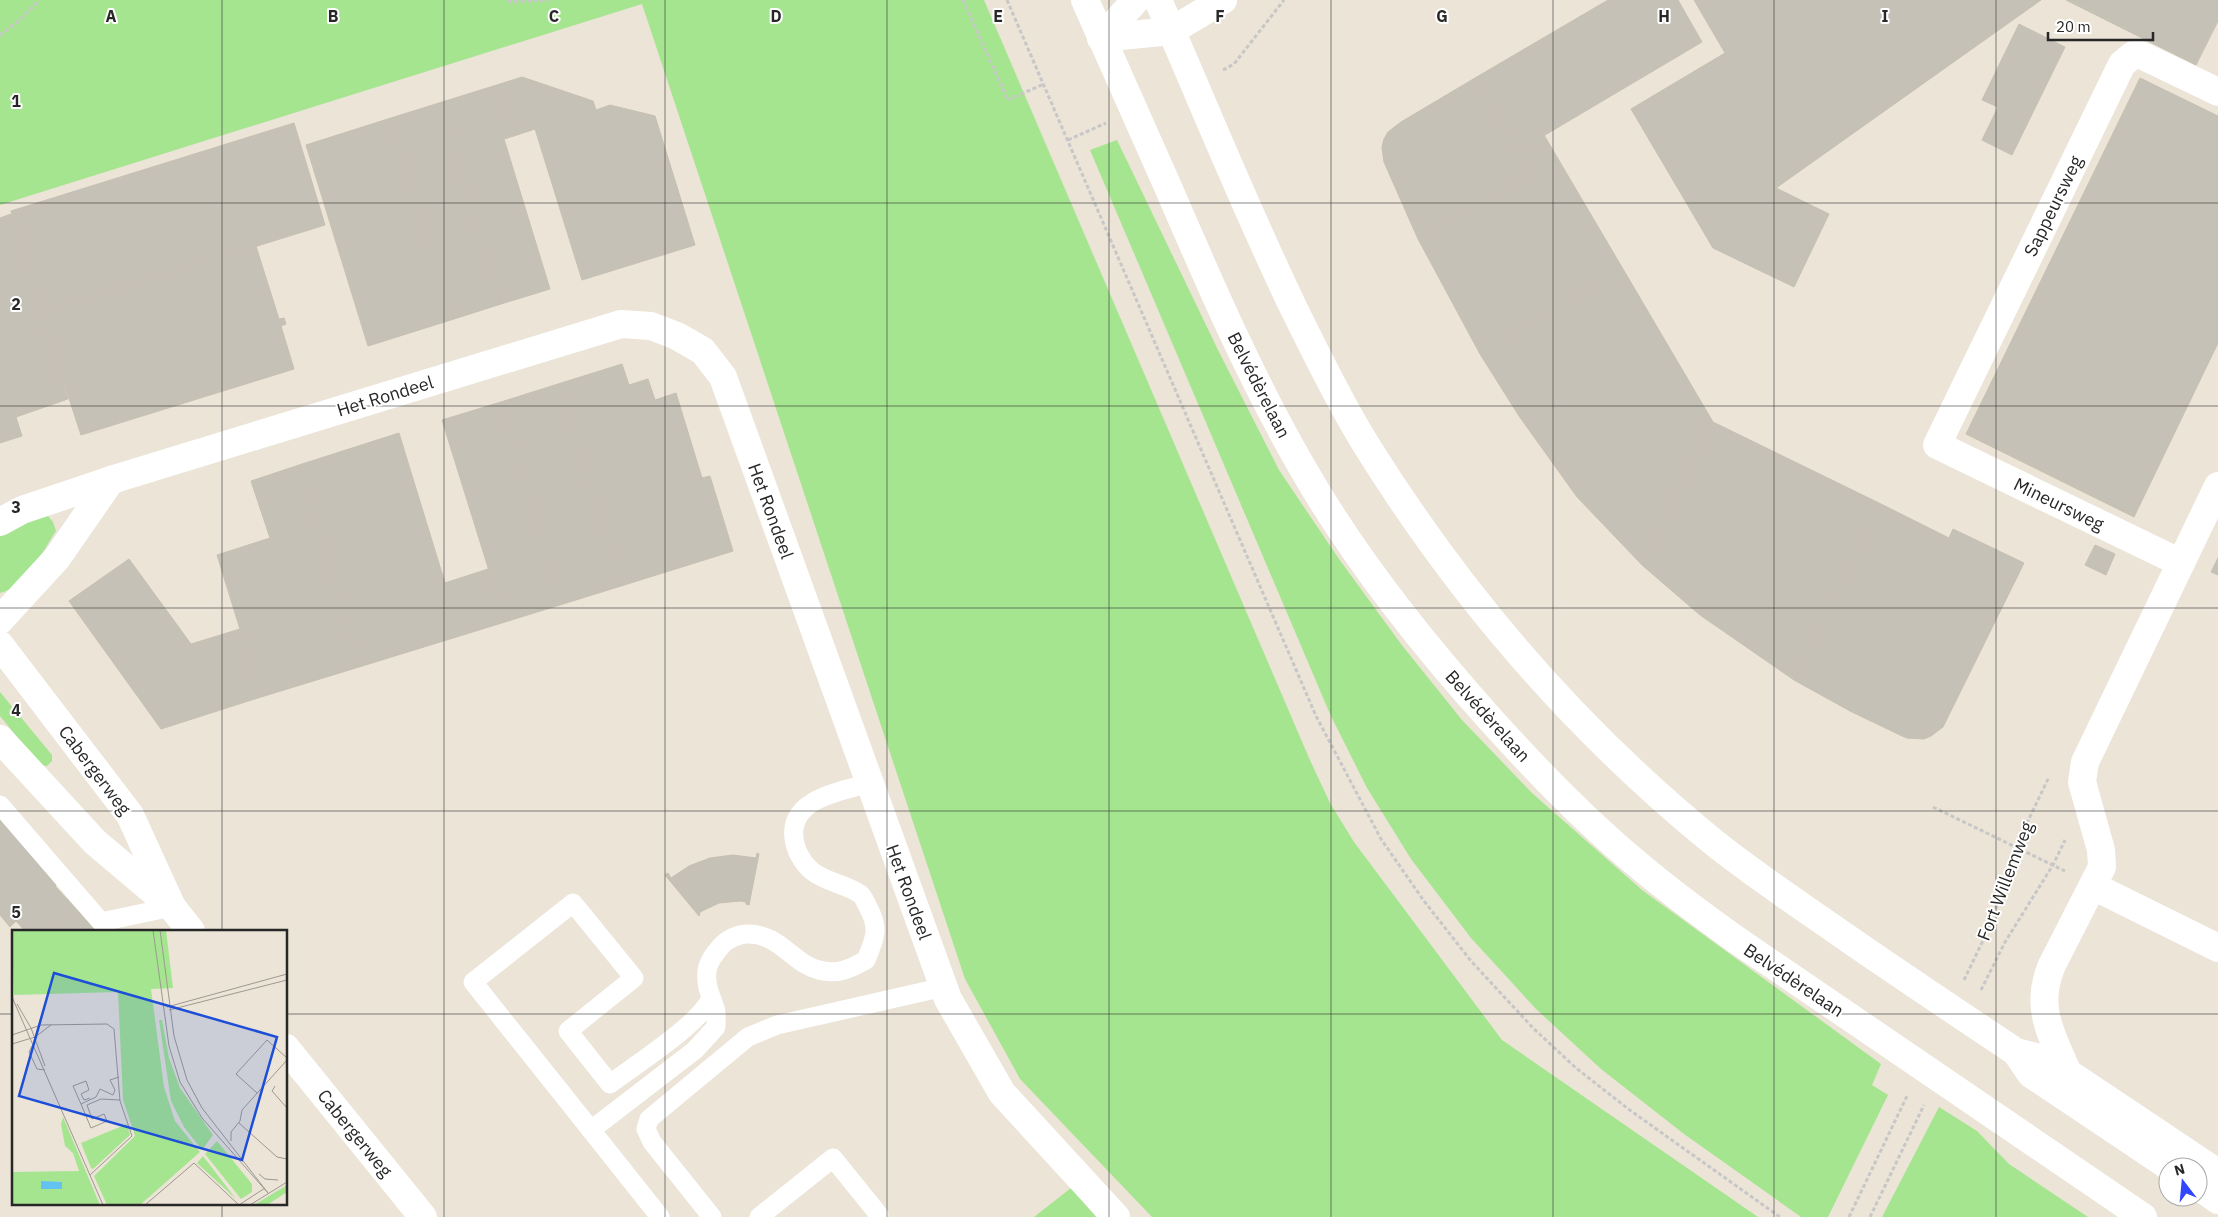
<svg xmlns="http://www.w3.org/2000/svg" width="2218" height="1217" font-family="'IBM Plex Sans',sans-serif">
<rect width="100%" height="100%" fill="#ebe4d7"/>
<!-- green -->
<g fill="#a6e590">
<path d="M 0,0 L 984,0 L 1309,758 L 1330,803 L 1354,842 L 1502,1040 L 1758,1217 L 1152,1217 L 1020,1079 L 965,979 L 642,4 L 0,205 Z"/>
<path d="M 1117,140 L 1218,350 L 1279,470 L 1339,559 L 1401,644 L 1462,720 L 1532,793 L 1642,890 L 1881,1064 L 1872,1085 L 1888,1095 L 1828,1217 L 1801,1217 L 1684,1134 L 1601,1069 L 1536,1009 L 1471,938 L 1411,859 L 1367,788 L 1330,714 L 1090,150 Z"/>
<path d="M 39,515 L 48,516 L 53,522 L 56,531 C 41,553 27,587 0,593 L 0,533 Z"/>
<path d="M 0,692 L 52,755 L 52,761 L 47,766 L 40,765 L 0,716 Z"/>
<path d="M 1939,1107 L 1977,1131 L 2009,1164 L 2088,1217 L 1882,1217 Z"/>
<path d="M 1071,1188 L 1096,1217 L 1034,1217 Z"/>
</g>
<!-- building -->
<g fill="#c5c1b7" stroke="#c6c0b1">
<path d="M 1608,0 L 1678,0 L 1702,42 L 1518,151 L 1475,78 Z"/>
<path d="M 1694,0 L 2041,0 L 1776,188 L 1829,214 L 1794,287 L 1713,248 L 1631,109 L 1725,53 Z"/>
<path d="M 2066,0 L 2218,0 L 2218,21 L 2196,65 Z"/>
<path d="M 2019,24 L 2065,47 L 2012,155 L 1982,140 L 1998,107 L 1982,100 Z"/>
<path d="M 522,77 L 593,101 L 596,110 L 610,105 L 655,116 L 695,245 L 582,280 L 535,129 L 517,135 L 500,84 Z"/>
<path d="M 1475,78 L 1531,173 L 1418,239 L 1384,162 L 1382,147 L 1384,139 L 1388,132 L 1401,122 Z"/>
<path d="M 2140,78 L 2218,116 L 2218,343 L 2134,517 L 1966,434 Z"/>
<path d="M 500,84 L 517,135 L 504,139 L 550,289 L 501,304 L 439,103 Z"/>
<path d="M 439,103 L 501,304 L 454,319 L 391,118 Z"/>
<path d="M 391,118 L 454,319 L 368,346 L 306,145 Z"/>
<path d="M 294,123 L 325,225 L 41,313 L 11,211 Z"/>
<path d="M 1544,135 L 1623,269 L 1480,354 L 1418,239 L 1531,173 L 1518,151 Z"/>
<path d="M 11,214 L 68,399 L 16,417 L 22,436 L 0,443 L 0,218 Z"/>
<path d="M 256,246 L 279,319 L 284,318 L 286,324 L 281,326 L 294,369 L 81,435 L 41,313 Z"/>
<path d="M 1623,269 L 1713,422 L 1642,565 L 1577,497 L 1519,416 L 1480,354 Z"/>
<path d="M 622,364 L 629,385 L 648,379 L 655,400 L 676,393 L 702,478 L 710,476 L 733,551 L 621,586 L 558,384 Z"/>
<path d="M 558,384 L 621,586 L 563,604 L 501,402 Z"/>
<path d="M 501,402 L 563,604 L 505,622 L 442,420 Z"/>
<path d="M 1713,422 L 1881,504 L 1794,680 L 1700,615 L 1642,565 Z"/>
<path d="M 399,433 L 445,583 L 488,569 L 505,622 L 359,667 L 299,465 Z"/>
<path d="M 299,465 L 359,667 L 261,697 L 217,555 L 270,538 L 251,481 Z"/>
<path d="M 1881,504 L 1949,538 L 1953,529 L 2024,563 L 1943,727 L 1931,736 L 1924,739 L 1907,738 L 1900,735 L 1850,711 L 1794,680 Z"/>
<path d="M 2095,545 L 2115,554 L 2106,575 L 2085,565 Z"/>
<path d="M 2218,558 L 2218,575 L 2211,572 Z"/>
<path d="M 129,559 L 191,644 L 240,629 L 261,697 L 161,729 L 69,601 Z"/>
<path d="M 0,812 L 70,873 L 55,886 L 78,911 L 56,931 L 25,931 L 16,921 L 10,927 L 0,915 Z"/>
<path d="M 757,853 L 759,854 L 749,905 L 746,904 L 746,902 L 740,901 L 719,903 L 700,912 L 699,916 L 665,875 L 668,873 L 671,878 L 689,866 L 710,858 L 733,855 L 756,858 Z"/>
<path d="M 78,911 L 96,931 L 56,931 Z"/>
</g>
<g fill="none" stroke-linecap="round" stroke-linejoin="round">
<!-- path -->
<g stroke="#c7c7c7" stroke-width="3" stroke-dasharray="4 2.5" stroke-linecap="butt">
<path d="M 508,0 L 511,2 L 550,0"/>
<path d="M 963,0 L 1008,100 L 1044,84"/>
<path d="M 1007,0 L 1316,716 L 1381,839 L 1424,901 L 1471,961 L 1533,1028 L 1576,1068 L 1631,1111 L 1780,1217"/>
<path d="M 0,35 L 20,20 L 39,0"/>
<path d="M 1223,70 L 1234,64 L 1284,0"/>
<path d="M 1068,140 L 1106,123"/>
<path d="M 1933,807 L 2065,871"/>
<path d="M 1964,980 L 1990,926 L 2015,848 L 2049,777"/>
<path d="M 1981,990 L 2005,942 L 2053,865 L 2065,840"/>
<path d="M 1849,1217 L 1907,1096"/>
<path d="M 1870,1217 L 1924,1105"/>
</g>
<!-- lane -->
<g stroke="#fff" stroke-width="19">
<path d="M 0,805 L 101,922 L 172,907"/>
<path d="M 591,1130 L 473,982 L 573,903 L 634,978 L 568,1031 L 610,1084 C 635,1065 700,1024 711,998"/>
<path d="M 660,1217 L 591,1130 L 695,1050 L 716,1027 C 716,1021 717,1014 715,1008 C 711,996 705,984 707,971 C 708,961 716,952 722,945 C 728,939 737,935 746,934 C 780,933 791,963 819,970 C 837,975 850,969 866,960 C 875,938 880,929 868,907 C 866,903 863,896 860,894 C 846,884 825,882 812,871 C 802,863 795,849 794,838 C 789,798 842,791 870,783"/>
<path d="M 712,1217 L 652,1142 L 646,1129 L 649,1119 L 748,1037 L 777,1025 L 944,987"/>
<path d="M 759,1217 L 833,1158 L 879,1215 L 877,1217"/>
</g>
<!-- street -->
<g stroke="#fff" stroke-width="28">
<path d="M 1101,38 L 1171,31 L 1223,0"/>
<path d="M 1101,38 L 1136,0"/>
<path d="M 0,522 L 22,510 L 111,480 L 621,324 L 651,326 L 677,336 L 703,351 L 723,377 L 948,999 L 1002,1093 L 1116,1217"/>
<path d="M 2181,563 L 1937,445 L 2122,64 L 2133,55 L 2141,55 L 2218,92"/>
<path d="M 0,620 L 57,558 L 111,480"/>
<path d="M 2093,886 L 2218,948"/>
<path d="M 2068,1073 C 2051,1034 2034,1006 2052,965 L 2102,867 L 2101,850 L 2082,782 L 2085,762 L 2218,486"/>
</g>
<!-- secondary -->
<g stroke="#fff" stroke-width="28">
<path d="M 1085,0 C 1112,62 1141,125 1168,187 C 1209,282 1250,377 1302,467 C 1354,558 1420,641 1490,719 C 1536,770 1583,819 1636,863 C 1669,891 1703,916 1738,941 L 2143,1217"/>
<path d="M 1158,0 C 1204,105 1246,210 1296,313 C 1318,357 1339,401 1365,443 C 1458,593 1575,729 1712,841 C 1752,873 1795,902 1837,931 C 1896,972 1956,1012 2016,1052 L 2031,1074 L 2170,1167"/>
<path d="M 0,645 L 130,815 L 172,907"/>
<path d="M 0,739 L 95,842 L 172,907 L 191,931"/>
<path d="M 286,1048 L 423,1217"/>
<path d="M 2016,1052 L 2044,1059 L 2068,1073 L 2218,1173"/>
<path d="M 2198,1186 L 2218,1200"/>
</g>
</g>
<!-- grid -->
<path fill="none" stroke="#272727" stroke-width="1" stroke-opacity="0.55" d="M 222,0 L 222,931M 444,0 L 444,1217M 665,0 L 665,1217M 887,0 L 887,1217M 1109,0 L 1109,1217M 1331,0 L 1331,1217M 1553,0 L 1553,1217M 1774,0 L 1774,1217M 1996,0 L 1996,1217M 0,203 L 2218,203M 0,406 L 2218,406M 0,608 L 2218,608M 0,811 L 2218,811M 0,1014 L 14,1014M 286,1014 L 2218,1014M 222,1203 L 222,1217"/>
<g text-anchor="middle" dominant-baseline="central" stroke-width="4" stroke-linejoin="round" paint-order="stroke">
<!-- street labels -->
<g font-size="18" fill="#272727" stroke="#fff">
<text transform="translate(2053 206) rotate(-64)">Sappeursweg</text>
<text transform="translate(1259 385) rotate(63)">Belvédèrelaan</text>
<text transform="translate(385 396) rotate(-17)">Het Rondeel</text>
<text transform="translate(2059 504) rotate(26)">Mineursweg</text>
<text transform="translate(771 511) rotate(70)">Het Rondeel</text>
<text transform="translate(1488 716) rotate(48)">Belvédèrelaan</text>
<text transform="translate(95 770) rotate(53)">Cabergerweg</text>
<text transform="translate(2005 881) rotate(-69)">Fort Willemweg</text>
<text transform="translate(909 892) rotate(70)">Het Rondeel</text>
<text transform="translate(1794 980) rotate(34)">Belvédèrelaan</text>
<text transform="translate(355 1133) rotate(51)">Cabergerweg</text>
</g>
</g>
<!-- overview -->
<g transform="translate(12 930)">
<rect width="275" height="275" fill="#ebe4d7"/>
<path d="M 0,0 L 154,0 L 161,58 L 139,59 L 152,157 L 163,191 L 188,222 L 128,275 L 95,275 L 82,246 L 123,206 L 111,170 L 106,62 L 2,65 ZM 147,90 L 150,90 L 157,128 L 168,158 L 201,205 L 190,220 L 172,197 L 159,171 ZM 51,187 L 88,275 L 0,275 L 0,242 L 67,241 L 61,223 L 53,216 L 49,194 ZM 115,194 L 118,205 L 81,239 L 79,238 L 69,213 ZM 205,211 L 240,254 L 240,262 L 229,269 L 193,224 ZM 191,226 L 224,269 L 185,233 ZM 275,255 L 275,262 L 255,275 L 242,275 Z" fill="#a6e590"/>
<path d="M 29,251 L 50,252 L 50,259 L 29,259 Z" fill="#64c2f3"/>
<path fill="none" stroke="#9d9891" stroke-width="1" d="M 141,0 L 157,116 L 168,152 L 190,188 L 256,263M 148,0 L 162,106 L 175,150 L 190,178 L 256,263M 0,67 L 91,275M 5,74 L 19,98 L 33,136M 155,77 L 275,44M 157,80 L 275,50M 0,105 L 29,95 L 95,94 L 102,99 L 108,171 L 120,206 L 78,245M 0,114 L 23,107 L 39,95M 20,116 L 17,122 L 25,139 L 33,140M 107,147 L 98,150 L 103,160 L 101,165 L 88,159 L 84,167 L 69,174 L 79,198 L 95,191 L 92,184 L 80,189 L 75,175 L 89,169 L 108,170M 263,156 L 260,161 L 275,178M 245,163 L 224,144 L 255,110 L 275,128M 69,174 L 61,156 L 74,151 L 77,160 L 69,164 L 72,170 L 78,168M 227,193 L 265,227 L 275,229M 219,211 L 219,202 L 228,191 L 230,180 L 275,130M 247,244 L 253,249 L 266,250M 133,275 L 182,233 L 227,275M 227,275 L 253,258M 238,275 L 275,252"/>
<path fill="#1d4ed8" fill-opacity="0.15" stroke="#1d4ed8" stroke-width="2.5" d="M 42,43 L 265,107 L 230,230 L 7,166 Z"/>
<rect width="275" height="275" fill="none" stroke="#272727" stroke-width="2.5"/>
</g>
<g font-size="16" text-anchor="middle" font-weight="bold" fill="#272727" stroke="#fff" stroke-width="4" stroke-linejoin="round" paint-order="stroke">
<text x="111" y="22">A</text>
<text x="333" y="22">B</text>
<text x="554" y="22">C</text>
<text x="776" y="22">D</text>
<text x="998" y="22">E</text>
<text x="1220" y="22">F</text>
<text x="1442" y="22">G</text>
<text x="1664" y="22">H</text>
<text x="1885" y="22">I</text>
<text x="16" y="107">1</text>
<text x="16" y="310">2</text>
<text x="16" y="513">3</text>
<text x="16" y="716">4</text>
<text x="16" y="918">5</text>
</g>
<!-- north arrow -->
<g transform="translate(2183 1182) rotate(344)"><circle r="24" fill="#ffffff" stroke="#a9a9a9"/>
<path d="M0-4L9 19L0 12L-9 19Z" fill="#3046ff"/>
<text y="-8" font-size="14" font-weight="bold" text-anchor="middle" fill="#272727">N</text>
</g>
<!-- scale -->
<path d="M2048 32v8h105v-8" fill="none" stroke="#272727" stroke-width="2.5"/>
<text x="2056" y="32" font-size="15" fill="#272727" stroke="#ffffff" stroke-width="4" paint-order="stroke">20 m</text>
</svg>
